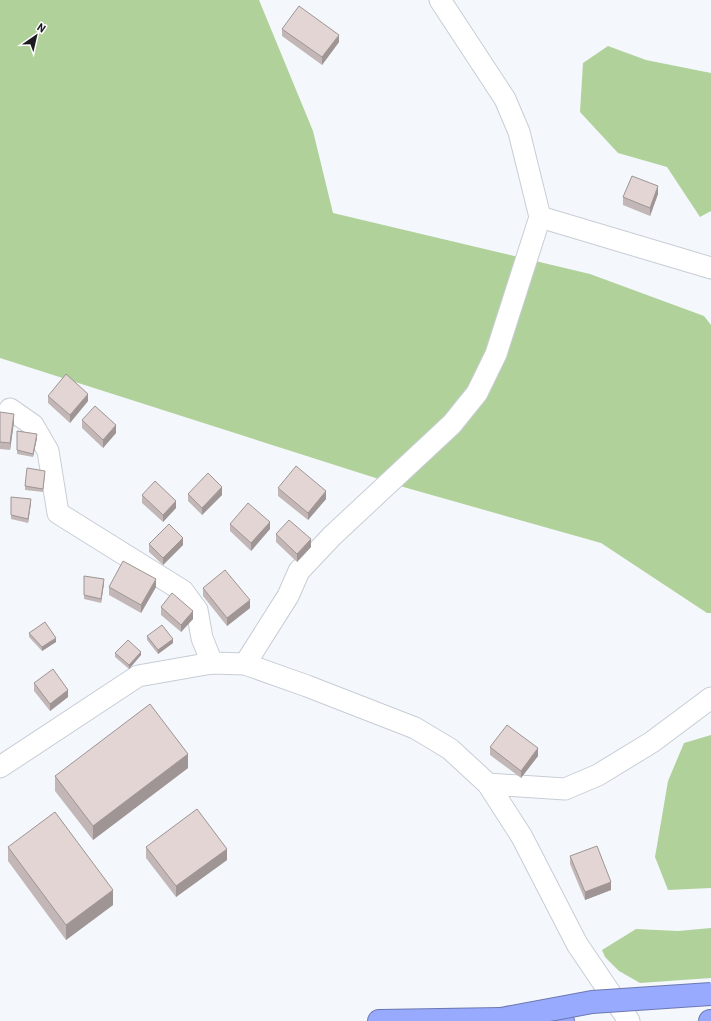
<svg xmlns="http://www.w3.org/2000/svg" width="711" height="1021" font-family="Barlow,sans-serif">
<rect width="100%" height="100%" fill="#f4f8fd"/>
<!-- forest -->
<g fill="#b1d19a">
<path d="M 0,0 L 259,0 L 313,131 L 333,213 L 590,274 L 704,316 L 711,325 L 711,613 L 707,613 L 601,543 L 407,488 L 0,358 Z"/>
<path d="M 608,46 L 646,60 L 711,73 L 711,211 L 700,217 L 667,167 L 618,153 L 580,112 L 583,63 Z"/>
<path d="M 711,735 L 711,888 L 668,890 L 655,857 L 668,781 L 684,743 Z"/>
<path d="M 711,928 L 711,978 L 640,983 L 619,971 L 605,957 L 602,950 L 636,929 L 678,931 Z"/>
</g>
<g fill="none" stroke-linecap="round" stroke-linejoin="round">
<!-- minor casing -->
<g stroke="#c7cdd6" stroke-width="23">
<g id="minor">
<path d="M 540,217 L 711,268"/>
<path d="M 10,409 L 33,425 L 48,451 L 58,513 L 183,591 L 197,610 L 202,638 L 212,663"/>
<path d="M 245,664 L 288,596 L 299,571 L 332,536 L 452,424 L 477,393 L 496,354 L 540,217 L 519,132 L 505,99 L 440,0"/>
<path d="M 0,767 L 138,676 L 212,663 L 245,664 L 307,686 L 415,728 L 450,749 L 488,784 L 522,837 L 577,944 L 629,1021"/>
<path d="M 488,784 L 565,789 L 598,775 L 652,742 L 711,698"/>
</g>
</g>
<!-- highway casing -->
<g stroke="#6c78b0" stroke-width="24">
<g id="highway">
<path d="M 379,1021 L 501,1019 L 563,1021"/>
<path d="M 710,1021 L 711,1021"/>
</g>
</g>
<!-- minor -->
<use href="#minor" stroke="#fff" stroke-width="21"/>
<!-- highway -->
<use href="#highway" stroke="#98aafe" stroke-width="22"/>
<!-- highway-bridge casing -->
<g stroke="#6c78b0" stroke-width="24" stroke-linecap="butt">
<path id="highway-bridge" d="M 501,1019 L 592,1002 L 711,994"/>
</g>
<!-- highway-bridge -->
<use href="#highway-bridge" stroke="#98aafe" stroke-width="22"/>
</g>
<!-- wall -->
<g fill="#c2b7b6">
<path d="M 282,29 L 339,42 L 322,65 L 282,36 Z"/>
<path d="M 658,194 L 650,216 L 623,205 L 623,197 Z"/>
<path d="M 48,396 L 88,401 L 70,423 L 48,403 Z"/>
<path d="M 0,412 L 14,422 L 10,450 L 0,449 Z"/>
<path d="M 82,420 L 116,433 L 103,448 L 82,428 Z"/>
<path d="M 17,431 L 37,438 L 33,457 L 17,454 Z"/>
<path d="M 45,475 L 43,492 L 25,490 L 25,486 Z"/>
<path d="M 278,488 L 326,499 L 308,520 L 278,496 Z"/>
<path d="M 188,494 L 222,495 L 202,515 L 188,501 Z"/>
<path d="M 142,495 L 176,508 L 163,522 L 142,503 Z"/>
<path d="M 11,497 L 31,503 L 28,523 L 11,519 Z"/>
<path d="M 230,524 L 270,529 L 251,551 L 230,531 Z"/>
<path d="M 276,534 L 311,547 L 297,562 L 276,542 Z"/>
<path d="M 149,544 L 183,545 L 163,565 L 149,552 Z"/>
<path d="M 84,576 L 104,583 L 101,603 L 84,599 Z"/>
<path d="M 109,587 L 156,587 L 141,613 L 109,595 Z"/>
<path d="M 203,588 L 250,608 L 227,626 L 203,596 Z"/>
<path d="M 161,607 L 193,619 L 181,632 L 161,615 Z"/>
<path d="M 29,633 L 56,642 L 42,651 L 29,637 Z"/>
<path d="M 147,636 L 173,643 L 158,654 L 147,640 Z"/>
<path d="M 115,653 L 141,655 L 129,669 L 115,657 Z"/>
<path d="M 34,683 L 68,697 L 50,711 L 34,691 Z"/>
<path d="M 490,747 L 538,756 L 521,778 L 490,755 Z"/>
<path d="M 188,768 L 93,840 L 55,791 L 55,776 Z"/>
<path d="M 8,847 L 113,905 L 66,940 L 8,861 Z"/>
<path d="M 146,847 L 227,860 L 176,897 L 146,858 Z"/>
<path d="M 570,856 L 611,890 L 585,900 L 570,864 Z"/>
</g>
<!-- shaded-wall -->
<g fill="#9e9594">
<path d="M 339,35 L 339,42 L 322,65 L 322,57 Z"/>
<path d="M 658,186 L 658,194 L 650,216 L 650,208 Z"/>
<path d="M 88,394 L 88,401 L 70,423 L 70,415 Z"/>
<path d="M 14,414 L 14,422 L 10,450 L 10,443 Z"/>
<path d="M 116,425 L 116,433 L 103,448 L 103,440 Z"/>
<path d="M 37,434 L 37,438 L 33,457 L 33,454 Z"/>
<path d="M 222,487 L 222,495 L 202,515 L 202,508 Z"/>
<path d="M 326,491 L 326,499 L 308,520 L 308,513 Z"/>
<path d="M 31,499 L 31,503 L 28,523 L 28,519 Z"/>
<path d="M 176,501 L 176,508 L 163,522 L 163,515 Z"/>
<path d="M 270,522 L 270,529 L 251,551 L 251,543 Z"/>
<path d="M 183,538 L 183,545 L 163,565 L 163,558 Z"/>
<path d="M 311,539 L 311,547 L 297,562 L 297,554 Z"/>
<path d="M 104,579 L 104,583 L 101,603 L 101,599 Z"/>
<path d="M 156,579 L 156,587 L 141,613 L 141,605 Z"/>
<path d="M 250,600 L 250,608 L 227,626 L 227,618 Z"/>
<path d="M 193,611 L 193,619 L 181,632 L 181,625 Z"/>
<path d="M 56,638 L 56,642 L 42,651 L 42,647 Z"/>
<path d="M 173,639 L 173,643 L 158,654 L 158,650 Z"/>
<path d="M 141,652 L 141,655 L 129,669 L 129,665 Z"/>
<path d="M 68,690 L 68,697 L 50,711 L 50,704 Z"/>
<path d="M 538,748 L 538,756 L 521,778 L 521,771 Z"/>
<path d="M 188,754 L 188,768 L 93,840 L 93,826 Z"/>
<path d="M 227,849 L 227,860 L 176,897 L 176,886 Z"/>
<path d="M 611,882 L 611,890 L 585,900 L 585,892 Z"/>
<path d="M 113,890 L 113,905 L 66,940 L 66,925 Z"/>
</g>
<!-- building -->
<g fill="#e2d5d4" stroke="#9e9594">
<path d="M 299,6 L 339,35 L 322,57 L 282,29 Z"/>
<path d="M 632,176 L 658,186 L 650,208 L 623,197 Z"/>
<path d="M 66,374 L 88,394 L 70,415 L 48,396 Z"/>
<path d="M 95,406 L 116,425 L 103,440 L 82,420 Z"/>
<path d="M 0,412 L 14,414 L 10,443 L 0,442 Z"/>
<path d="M 17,431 L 37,434 L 33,454 L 17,450 Z"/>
<path d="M 296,466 L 326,491 L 308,513 L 278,488 Z"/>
<path d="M 27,468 L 45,471 L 43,489 L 25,486 Z"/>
<path d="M 208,473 L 222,487 L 202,508 L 188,494 Z"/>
<path d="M 155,481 L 176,501 L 163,515 L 142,495 Z"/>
<path d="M 11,497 L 31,499 L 28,519 L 11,515 Z"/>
<path d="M 248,503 L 270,522 L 251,543 L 230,524 Z"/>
<path d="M 289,520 L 311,539 L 297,554 L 276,534 Z"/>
<path d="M 169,524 L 183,538 L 163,558 L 149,544 Z"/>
<path d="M 123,561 L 156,579 L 141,605 L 109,587 Z"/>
<path d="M 225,570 L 250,600 L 227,618 L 203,588 Z"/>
<path d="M 84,576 L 104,579 L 101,599 L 84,595 Z"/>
<path d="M 172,593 L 193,611 L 181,625 L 161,607 Z"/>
<path d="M 45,622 L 56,638 L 42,647 L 29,633 Z"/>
<path d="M 162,625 L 173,639 L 158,650 L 147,636 Z"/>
<path d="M 128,640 L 141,652 L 129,665 L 115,653 Z"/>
<path d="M 53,669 L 68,690 L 50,704 L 34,683 Z"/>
<path d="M 150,704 L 188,754 L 93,826 L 55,776 Z"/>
<path d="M 507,725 L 538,748 L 521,771 L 490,747 Z"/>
<path d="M 197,809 L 227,849 L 176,886 L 146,847 Z"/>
<path d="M 55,812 L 113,890 L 66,925 L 8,847 Z"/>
<path d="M 597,846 L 611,882 L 585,892 L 570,856 Z"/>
</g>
<!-- north arrow -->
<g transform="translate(36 36) rotate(34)" stroke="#ffffff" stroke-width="3" paint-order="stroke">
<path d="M0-3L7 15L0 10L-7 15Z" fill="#1a1c1f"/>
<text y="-6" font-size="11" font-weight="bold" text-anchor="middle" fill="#1a1c1f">N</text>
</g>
</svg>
